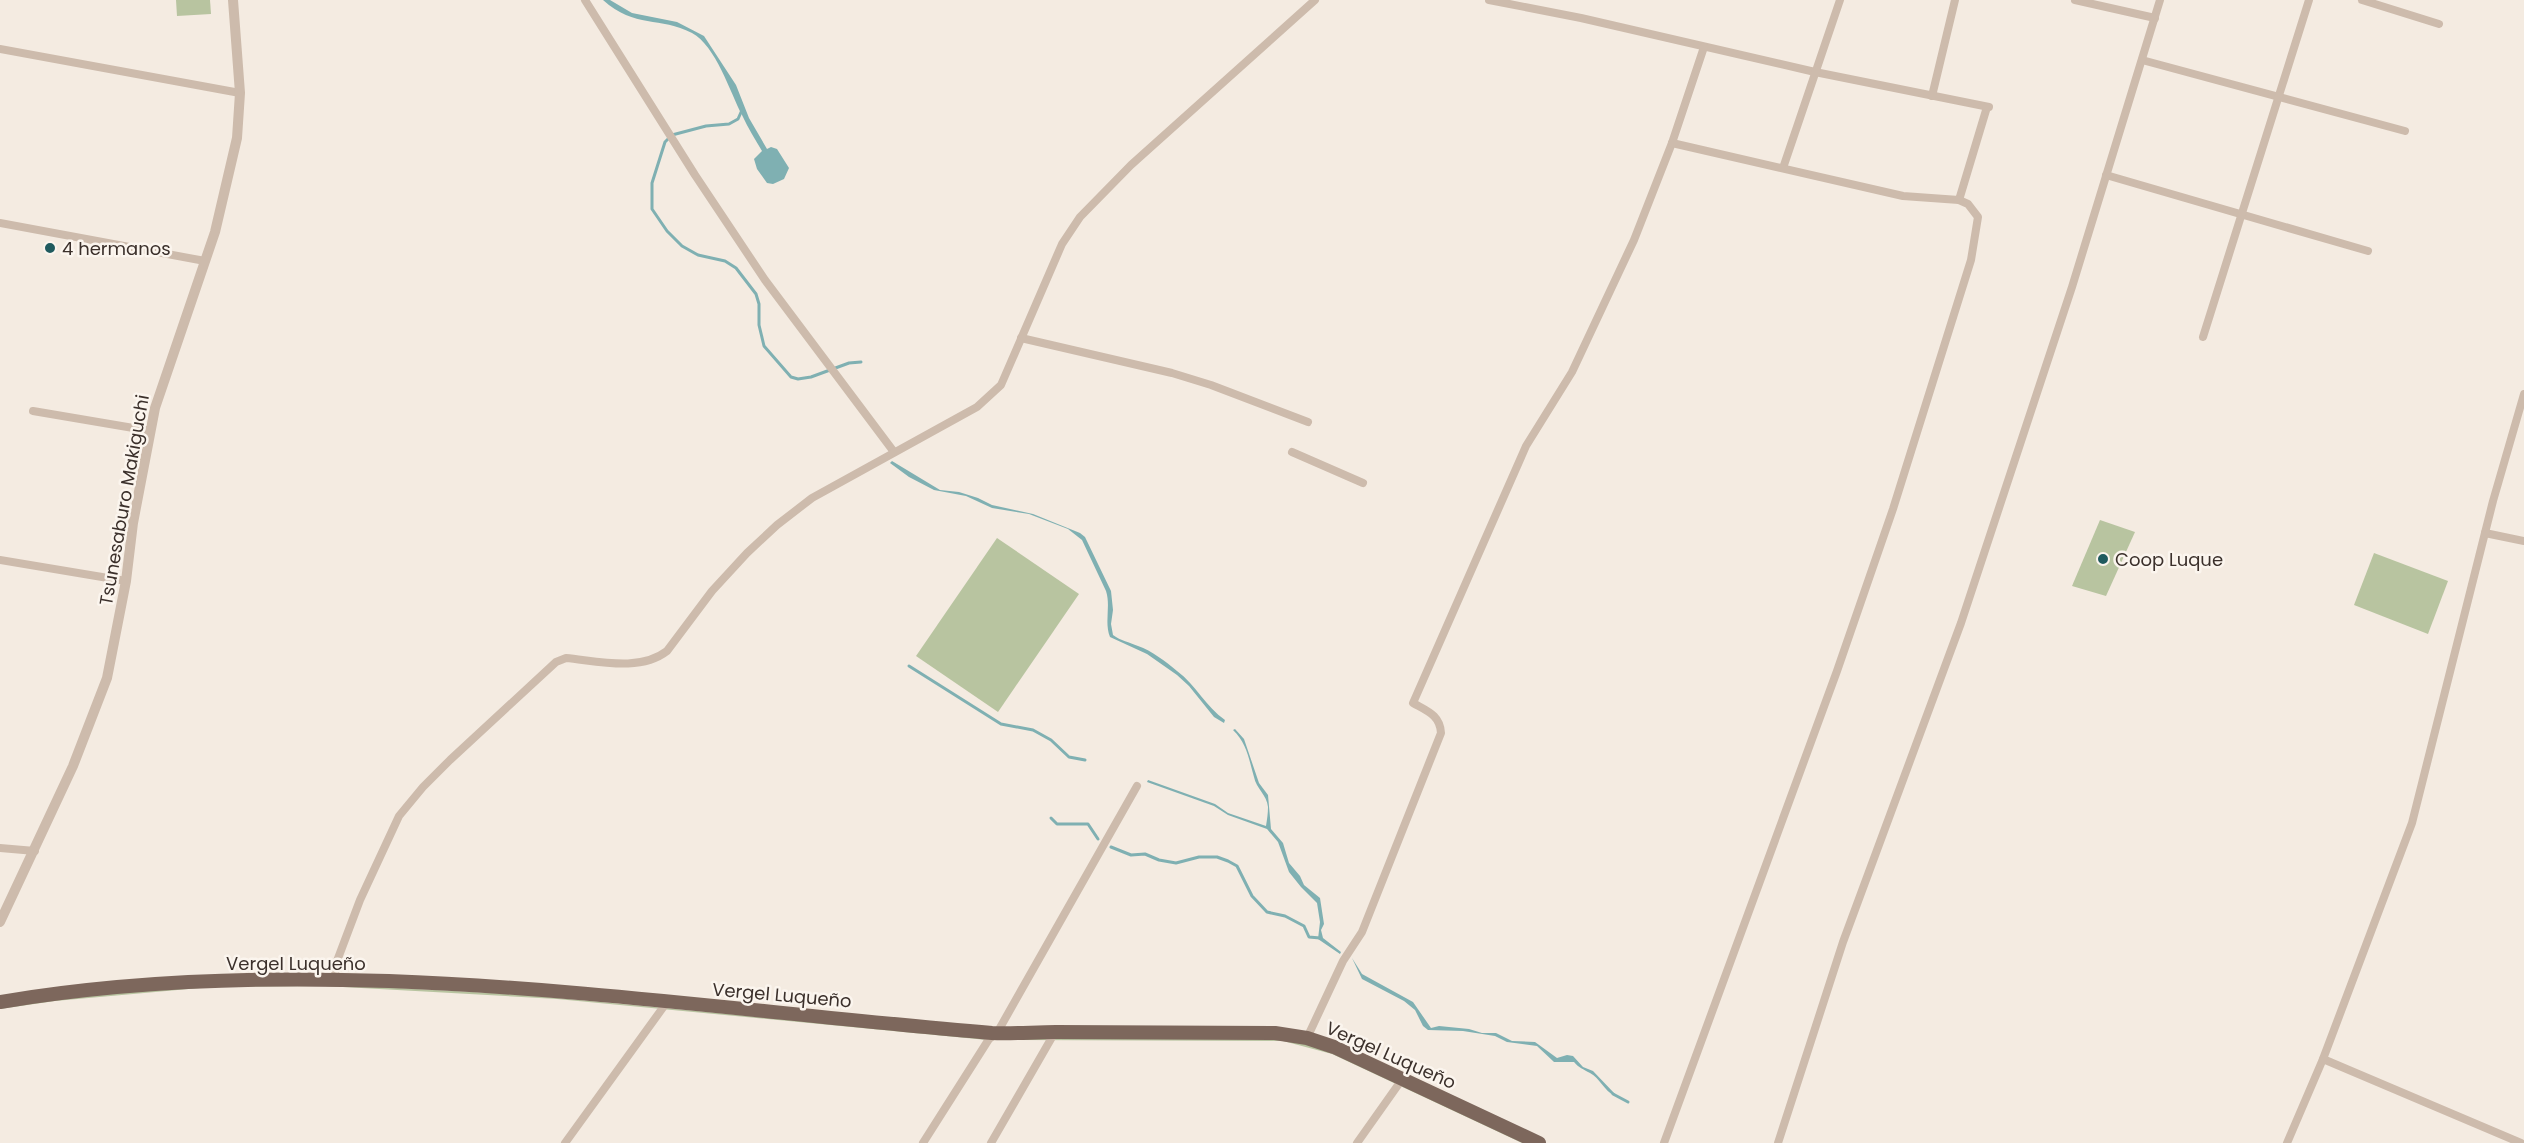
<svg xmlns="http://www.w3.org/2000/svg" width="2524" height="1143" font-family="Poppins,sans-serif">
<rect width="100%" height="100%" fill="#f4ebe1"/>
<!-- green -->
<g fill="#b8c4a0">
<path d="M 176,0 L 210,0 L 211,14 L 177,16 Z"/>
<path d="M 2100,520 L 2135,532 L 2106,596 L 2072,586 Z"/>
<path d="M 997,538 L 1079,594 L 998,712 L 916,656 Z"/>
<path d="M 2374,553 L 2448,581 L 2428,634 L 2354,605 Z"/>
<path d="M 259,983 L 325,984 L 526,995 L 987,1038 L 1253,1037 L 1296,1041 L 1333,1052 L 1526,1143 L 1522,1143 L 1332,1054 L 1283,1041 L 987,1040 L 557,999 L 325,986 L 211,987 L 55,1001 L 0,1009 L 0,1007 C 35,1000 70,997 106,994 C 157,989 208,984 259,983 Z"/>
</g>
<!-- water -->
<g fill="#7fb0b2">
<path d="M 603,0 L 610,0 L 632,13 L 677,22 L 704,36 L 736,85 L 749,118 L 767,149 L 771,147 L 777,149 L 789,168 L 784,179 L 773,184 L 767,183 L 757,169 L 754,159 L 762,151 C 755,139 748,128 742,115 C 730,92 716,46 692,33 C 660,16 635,29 603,0 Z"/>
<path d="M 892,461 L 940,490 L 959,492 L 978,498 L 992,505 L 1033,514 L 1080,533 L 1085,537 L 1111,591 L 1113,610 L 1111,624 L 1113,635 C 1121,641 1129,642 1138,646 C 1152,651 1165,661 1177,671 C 1196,685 1206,707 1225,720 L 1224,723 L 1214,717 L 1189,686 L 1177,675 L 1147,654 L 1110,637 C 1104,622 1111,606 1106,591 L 1082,540 L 1068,529 L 1029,514 L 992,508 L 966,496 L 934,490 L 909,477 L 890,463 Z"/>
<path d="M 1235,729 L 1244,739 L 1259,783 L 1268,795 L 1271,829 L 1283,843 L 1289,863 L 1300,876 L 1304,885 L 1320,898 L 1324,924 L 1321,930 L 1323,938 L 1341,952 L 1340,954 L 1318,939 L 1320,922 L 1317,903 L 1301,887 L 1289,872 L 1278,842 L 1267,829 L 1228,815 L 1214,806 L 1147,782 L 1148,780 L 1215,804 L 1228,813 L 1266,826 C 1267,820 1268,813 1268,807 C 1267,795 1256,788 1254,777 C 1249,760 1247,743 1233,730 Z"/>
<path d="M 1352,958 L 1362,974 L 1413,1002 L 1431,1028 L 1439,1026 L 1469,1029 L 1482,1033 L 1496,1033 L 1512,1041 L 1535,1042 L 1557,1058 L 1567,1055 L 1573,1056 L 1583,1067 L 1593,1071 L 1615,1094 L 1615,1096 C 1604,1091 1600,1078 1590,1073 C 1583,1069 1579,1068 1574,1062 L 1554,1062 L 1537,1046 L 1507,1042 L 1495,1036 L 1463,1031 L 1428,1030 L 1423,1026 L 1415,1010 L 1404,1001 L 1362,979 Z"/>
</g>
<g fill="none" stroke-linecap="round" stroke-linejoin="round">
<!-- stream -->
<g stroke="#7fb0b2" stroke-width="3">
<path d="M 742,110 L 738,119 L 729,124 L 706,126 L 672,135 L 665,142 L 652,183 L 652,209 L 667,231 L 682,246 L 698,255 L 725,261 L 736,268 L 756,294 L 759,304 L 759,325 L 764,346 L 791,377 L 798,379 L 811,377 L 849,363 L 861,362"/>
<path d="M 909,666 L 1001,724 L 1033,730 L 1051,740 L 1069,757 L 1085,760"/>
<path d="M 1051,818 L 1057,824 L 1088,824 L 1098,839"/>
<path d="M 1111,847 L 1131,855 L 1145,854 L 1159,860 L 1176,863 L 1199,857 L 1217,857 L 1228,861 L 1237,866 L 1252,896 L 1267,912 L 1285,916 L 1304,926 L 1309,937 L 1320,938"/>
<path d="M 1613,1094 L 1628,1102"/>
</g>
<!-- minor -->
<g stroke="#cdbbac" stroke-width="8">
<path d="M 585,0 L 695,175 L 765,280 L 894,452"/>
<path d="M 1489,0 L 1581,18 L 1815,72 L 1989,107"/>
<path d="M 2075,0 L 2155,18"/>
<path d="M 2362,0 L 2439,24"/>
<path d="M 0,49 L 240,93"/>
<path d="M 2142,60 L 2405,131"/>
<path d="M 1932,96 L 1955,0"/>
<path d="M 1783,168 L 1840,0"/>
<path d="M 2106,175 L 2368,251"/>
<path d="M 1959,200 L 1987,107"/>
<path d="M 0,223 L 205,261"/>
<path d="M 2203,337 L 2309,0"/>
<path d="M 1021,338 L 1172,373 L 1211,385 L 1308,422"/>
<path d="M 33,411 L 151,431"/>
<path d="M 1292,452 L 1363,483"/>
<path d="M 2485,533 L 2524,541"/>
<path d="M 0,560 L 126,581"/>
<path d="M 0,848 L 35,851"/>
<path d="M 334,979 L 337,961 L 360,900 L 399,816 L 423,787 L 450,760 L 556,662 L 566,658 C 598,661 640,672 667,651 L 712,591 L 747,553 L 777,525 L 812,498 L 977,407 L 1001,385 L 1062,244 L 1080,217 L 1131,165 L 1315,0"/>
<path d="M 1307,1038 L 1343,961 L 1362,932 L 1441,733 C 1440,715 1427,711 1413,703 L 1526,446 L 1572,372 L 1634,240 L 1672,143 L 1704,47"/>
<path d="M 2323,1059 L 2521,1143"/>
<path d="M 565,1143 L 667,1002"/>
<path d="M 923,1143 L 989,1039 L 997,1033 L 1137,786"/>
<path d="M 991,1143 L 1055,1032"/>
<path d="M 1357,1143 L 1403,1078"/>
<path d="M 1664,1143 L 1837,671 L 1893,509 L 1971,260 L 1978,217 L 1968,204 L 1959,200 L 1903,196 L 1672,143"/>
<path d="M 1778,1143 L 1843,942 L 1961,623 L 2072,287 L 2160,0"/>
<path d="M 2287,1143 L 2323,1059 L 2412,823 L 2493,501 L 2524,394"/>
</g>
<!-- tertiary -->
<path stroke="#cdbbac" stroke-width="10" d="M 0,922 L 73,766 L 107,678 L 126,581 L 133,523 L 155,408 L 215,232 L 237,138 L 240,93 L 233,0"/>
<!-- primary -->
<path stroke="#7d675c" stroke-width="14" d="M 0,1002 C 327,947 665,1006 992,1033 C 1013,1034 1035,1032 1056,1032 C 1129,1032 1202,1032 1275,1033 L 1307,1038 L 1334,1047 L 1539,1143"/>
</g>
<!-- markers -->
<g fill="#1f5a5e" stroke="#fbf5ee" stroke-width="2">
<circle cx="50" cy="248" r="6"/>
<circle cx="2103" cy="559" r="6"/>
</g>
<g text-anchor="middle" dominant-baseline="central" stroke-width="5" stroke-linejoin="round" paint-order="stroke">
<!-- poi labels -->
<g font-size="18" fill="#3b302b" stroke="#fbf5ee" text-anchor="start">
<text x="62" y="248">4 hermanos</text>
<text x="2115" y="559">Coop Luque</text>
</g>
<!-- street labels -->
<g font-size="18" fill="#3b302b" stroke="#fbf5ee">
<text transform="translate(124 500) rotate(-80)">Tsunesaburo Makiguchi</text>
<text x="296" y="963">Vergel Luqueño</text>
<text transform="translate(782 995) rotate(5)">Vergel Luqueño</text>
<text transform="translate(1391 1055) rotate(24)">Vergel Luqueño</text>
</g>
</g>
</svg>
